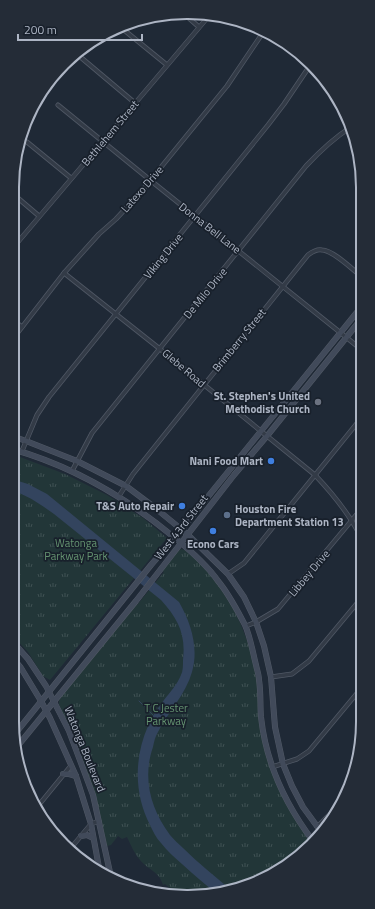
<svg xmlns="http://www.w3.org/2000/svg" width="375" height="909" font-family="'Titillium Web',sans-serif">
<defs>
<pattern id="park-tufts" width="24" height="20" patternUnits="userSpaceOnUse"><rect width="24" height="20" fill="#223638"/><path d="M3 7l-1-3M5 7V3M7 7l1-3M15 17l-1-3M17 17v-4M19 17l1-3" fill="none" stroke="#3f5153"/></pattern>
</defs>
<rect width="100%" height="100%" fill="#1f2936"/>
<!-- park -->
<g fill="url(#park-tufts)">
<path d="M 12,454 L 65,474 L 107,495 L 143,518 L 167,538 L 50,680 L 43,676 L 28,652 L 12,635 Z"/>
<path d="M 181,549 L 185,550 L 196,560 L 206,570 L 218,585 L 233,608 L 241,625 L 251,651 L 256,677 L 269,765 L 275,781 L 286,804 L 310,843 L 275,873 L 222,894 L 178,895 L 165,884 L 163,885 C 159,871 148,870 140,860 C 134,853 131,845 127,837 L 122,839 L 118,836 L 111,845 L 107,846 C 100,810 89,775 76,741 C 71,728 63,717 59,704 L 59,701 L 61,696 L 136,604 L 137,605 L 164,572 L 162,571 L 178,551 Z"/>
</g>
<!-- water -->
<path fill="#33445e" d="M 12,479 L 28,484 L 47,494 L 179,602 C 191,623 199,648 192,672 C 186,694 168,712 158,732 C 155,737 154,742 153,747 C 142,779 151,809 170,835 C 174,840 179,844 183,848 C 198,863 215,876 231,890 L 222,894 L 217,894 C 205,884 194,875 182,864 C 175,858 167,851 161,843 C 156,838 153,831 150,825 C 134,794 134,758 148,726 C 152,716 158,708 164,700 C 170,692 177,685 181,675 C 183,671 183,665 183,660 C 186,634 178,619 161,600 L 54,514 C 41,505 28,495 12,491 Z"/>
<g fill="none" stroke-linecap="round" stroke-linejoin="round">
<!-- stream -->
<g stroke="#33445e" stroke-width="1">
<path d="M 55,73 L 56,71"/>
<path d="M 139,701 L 153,715"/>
</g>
<!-- minor casing -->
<g stroke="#505865" stroke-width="5">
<g id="minor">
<path d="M 183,13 L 199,27"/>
<path d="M 124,30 L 167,65"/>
<path d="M 78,55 L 135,103"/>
<path d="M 58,105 L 150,180 L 362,350"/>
<path d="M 27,142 L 71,178"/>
<path d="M 12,193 L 39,216"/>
<path d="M 12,249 L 208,17"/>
<path d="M 64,273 L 160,349 L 315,475 C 334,495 350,515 362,539"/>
<path d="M 12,319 L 22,327"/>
<path d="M 12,340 L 64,273 L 99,234 L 116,219 L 140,193 L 227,86 L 264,31"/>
<path d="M 22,451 L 37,415 L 49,397 L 268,125 L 284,104 L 311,64"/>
<path d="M 72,471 L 92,433 L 306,166 C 320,151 334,138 351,127"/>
<path d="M 119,496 L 133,474 L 308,255 C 312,252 317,249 322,250 C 333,250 353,270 362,277"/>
<path d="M 228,574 L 244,563 L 362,417"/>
<path d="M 246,626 L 256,622 L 278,609 L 362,508"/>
<path d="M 271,677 L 292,674 L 309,661 L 363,596"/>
<path d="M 272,767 L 297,759 L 309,751 L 363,686"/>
<path d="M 38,806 L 69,768 L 71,766"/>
<path d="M 317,827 L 333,811 L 341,801"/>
<path d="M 70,849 L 91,824 L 99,821"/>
</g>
</g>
<!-- secondary casing -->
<g stroke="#505865" stroke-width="6">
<g id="secondary">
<path d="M 12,436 L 26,441 L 77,461 L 126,486 L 154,507 L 187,534 L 228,574 L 244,597 L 256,622 L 264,646 L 271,677 L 275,727 L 283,764 L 292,786 L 303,807 L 322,833"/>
<path d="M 12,449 C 72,466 127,498 175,538 C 191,551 207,565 218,581 C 229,594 237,610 245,625 C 250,636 253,653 256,665 C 257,670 259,675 259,680 C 261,692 260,705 261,717 C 266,763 285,804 313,841"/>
<path d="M 12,641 L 28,659 L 46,686 L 69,731 L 93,795 L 111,877"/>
<path d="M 12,657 L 21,668 L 41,701 L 50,718 L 76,776 L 91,824 L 100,873"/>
<path d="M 14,735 L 151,565 L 181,530 L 362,306"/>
<path d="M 16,748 L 136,601 L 234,475 L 267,436 L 362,318"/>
<path d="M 63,774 L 69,774 L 76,776"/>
<path d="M 81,836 L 87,835 L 93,838"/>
</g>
</g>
<!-- minor -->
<use href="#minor" stroke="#333b47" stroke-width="3.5"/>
<!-- secondary -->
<use href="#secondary" stroke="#414a5a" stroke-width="5"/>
</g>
<!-- markers -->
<circle fill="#6b7280" stroke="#18202b" stroke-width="1.5" cx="318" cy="402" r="4"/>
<g fill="#3f7fe0" stroke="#18202b" stroke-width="1.5">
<circle cx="271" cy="461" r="4"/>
<circle cx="182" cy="506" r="4"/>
<circle cx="213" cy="531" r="4"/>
</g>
<circle fill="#5c6f8a" stroke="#18202b" stroke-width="1.5" cx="227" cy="515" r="4"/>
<g text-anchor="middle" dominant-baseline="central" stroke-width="3.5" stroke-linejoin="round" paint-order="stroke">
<!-- street labels -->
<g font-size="11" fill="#adb5c4" stroke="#18202b">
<text transform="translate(110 133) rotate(-50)">Bethlehem Street</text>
<text transform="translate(142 189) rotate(-49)">Latexo Drive</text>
<text transform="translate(210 228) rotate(38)">Donna Bell Lane</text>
<text transform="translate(163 256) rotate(-51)">Viking Drive</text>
<text transform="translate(205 293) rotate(-51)">De Milo Drive</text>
<text transform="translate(239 340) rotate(-51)">Brimberry Street</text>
<text transform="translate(184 368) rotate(40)">Glebe Road</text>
<text transform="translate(181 527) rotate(-52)">West 43rd Street</text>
<text transform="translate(309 573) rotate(-50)">Libbey Drive</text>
<text transform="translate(85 749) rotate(68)">Watonga Boulevard</text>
</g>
<!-- poi labels -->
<g font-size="11" font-weight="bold" fill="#adb5c4" stroke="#18202b" text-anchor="end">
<text x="310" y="396">St. Stephen's United<tspan x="310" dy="13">Methodist Church</tspan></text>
<text x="263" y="461">Nani Food Mart</text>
<text x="174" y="506">T&amp;S Auto Repair</text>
<text x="235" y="509" text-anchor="start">Houston Fire<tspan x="235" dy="13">Department Station 13</tspan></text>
<text x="213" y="544" text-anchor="middle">Econo Cars</text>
</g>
<!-- park labels -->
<g font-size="11" fill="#659471" stroke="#18202b">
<text x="76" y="543">Watonga<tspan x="76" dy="13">Parkway Park</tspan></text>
<text x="166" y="708">T C Jester<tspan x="166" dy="13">Parkway</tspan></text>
</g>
</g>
<!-- crop -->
<path d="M0 0H375V909H0ZM187 19H188A168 168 0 0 1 356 187V722A168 168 0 0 1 188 890H187A168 168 0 0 1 19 722V187A168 168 0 0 1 187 19Z" fill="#242c37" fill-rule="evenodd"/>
<path fill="none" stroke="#adb5c4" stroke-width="2" d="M187 19H188A168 168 0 0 1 356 187V722A168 168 0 0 1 188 890H187A168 168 0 0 1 19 722V187A168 168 0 0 1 187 19Z"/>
<!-- scale -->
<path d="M18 34v6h124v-6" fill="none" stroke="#adb5c4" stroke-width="2"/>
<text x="24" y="34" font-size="12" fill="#adb5c4" stroke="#18202b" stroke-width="3" paint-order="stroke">200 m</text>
</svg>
